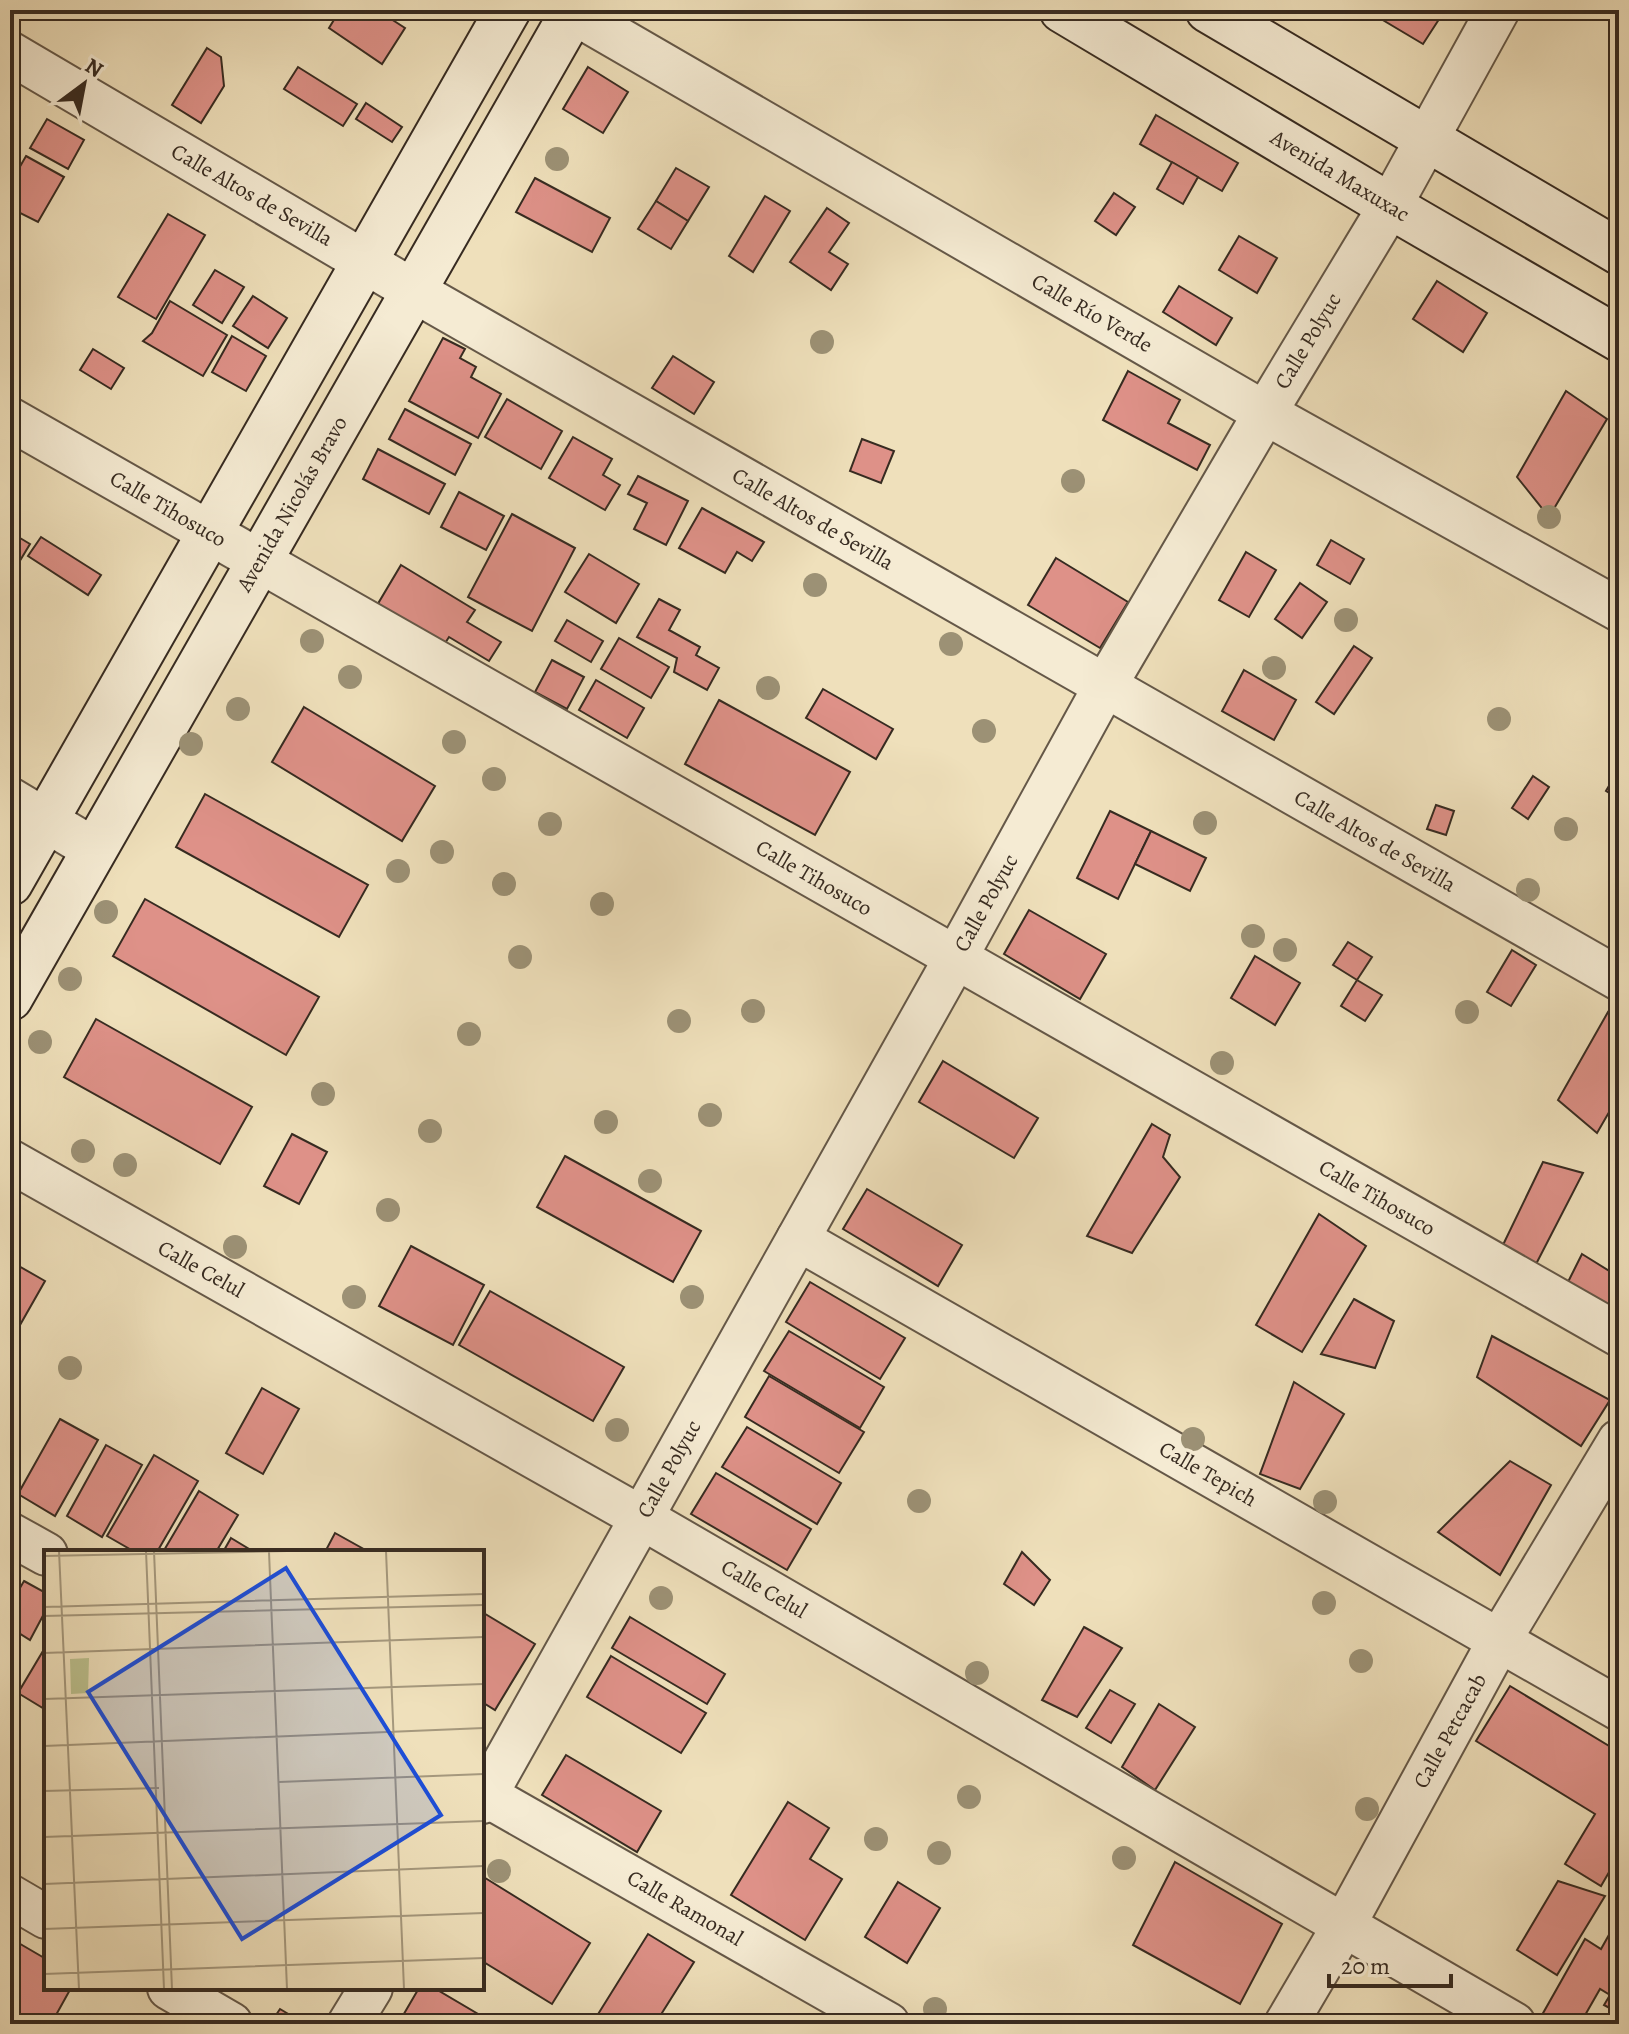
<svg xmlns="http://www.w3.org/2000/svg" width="1629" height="2034" font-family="Alegreya,serif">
<rect width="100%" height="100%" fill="#efe0bb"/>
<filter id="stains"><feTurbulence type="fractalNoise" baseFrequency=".0025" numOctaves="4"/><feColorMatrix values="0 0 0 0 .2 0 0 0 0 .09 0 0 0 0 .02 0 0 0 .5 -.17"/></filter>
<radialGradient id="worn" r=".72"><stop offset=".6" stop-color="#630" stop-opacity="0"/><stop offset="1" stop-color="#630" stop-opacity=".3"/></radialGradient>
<!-- building -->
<g fill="#de9188" stroke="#372b21" stroke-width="2">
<path d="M 340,10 L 377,10 L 405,28 L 382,64 L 329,28 Z"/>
<path d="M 1366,10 L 1445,10 L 1423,44 Z"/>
<path d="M 207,48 L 221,57 L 224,86 L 201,123 L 172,105 Z"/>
<path d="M 298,67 L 357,104 L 343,126 L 284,89 Z"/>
<path d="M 588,67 L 628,92 L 603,133 L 563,109 Z"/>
<path d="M 366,103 L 402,127 L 392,142 L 356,119 Z"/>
<path d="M 1156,115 L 1238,163 L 1222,191 L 1140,144 Z"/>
<path d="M 47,119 L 84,140 L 68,169 L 30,148 Z"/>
<path d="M 26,156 L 64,177 L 38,222 L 10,208 L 10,184 Z"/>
<path d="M 1172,162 L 1198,177 L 1183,204 L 1157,189 Z"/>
<path d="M 676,168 L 709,187 L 688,221 L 656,201 Z"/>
<path d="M 535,178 L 610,218 L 592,252 L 516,212 Z"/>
<path d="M 1114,193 L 1135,207 L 1116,235 L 1095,221 Z"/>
<path d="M 765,196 L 790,211 L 753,272 L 729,256 Z"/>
<path d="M 656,201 L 688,221 L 671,249 L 638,229 Z"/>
<path d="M 827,208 L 849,223 L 829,252 L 848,264 L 831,290 L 790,262 Z"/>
<path d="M 168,214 L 205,235 L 156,319 L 118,297 Z"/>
<path d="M 1239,236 L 1277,258 L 1257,293 L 1219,270 Z"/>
<path d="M 215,270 L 244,287 L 222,323 L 193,305 Z"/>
<path d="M 1437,281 L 1487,313 L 1463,352 L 1413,319 Z"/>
<path d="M 1179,286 L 1232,318 L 1216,345 L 1163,312 Z"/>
<path d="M 253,296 L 287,318 L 268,348 L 233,326 Z"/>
<path d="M 170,301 L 227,335 L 203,376 L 143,341 L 152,333 Z"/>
<path d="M 232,336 L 266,356 L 246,391 L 212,372 Z"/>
<path d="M 443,338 L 465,349 L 460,358 L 476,367 L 471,377 L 501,394 L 478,438 L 409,401 Z"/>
<path d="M 93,349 L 124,368 L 111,389 L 80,370 Z"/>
<path d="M 673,356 L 714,382 L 694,414 L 652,388 Z"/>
<path d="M 1128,371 L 1180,400 L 1168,423 L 1210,445 L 1197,470 L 1103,420 Z"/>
<path d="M 1566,391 L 1607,419 L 1549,517 L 1517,477 Z"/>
<path d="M 507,399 L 562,431 L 541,469 L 485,437 Z"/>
<path d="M 405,409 L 471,444 L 455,475 L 389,439 Z"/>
<path d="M 573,437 L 612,459 L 603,475 L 620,485 L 605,510 L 549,478 Z"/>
<path d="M 862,439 L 894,451 L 881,483 L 850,471 Z"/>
<path d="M 378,449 L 445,484 L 429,514 L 363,479 Z"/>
<path d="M 638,476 L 688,501 L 666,545 L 634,529 L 647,503 L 628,494 Z"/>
<path d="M 459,492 L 504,516 L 486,550 L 441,527 Z"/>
<path d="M 702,508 L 764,542 L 752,561 L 737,552 L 725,573 L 679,548 Z"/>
<path d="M 512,514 L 575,548 L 532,631 L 468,597 Z"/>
<path d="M 10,532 L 30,544 L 15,569 L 10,566 Z"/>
<path d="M 41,537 L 101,575 L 88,595 L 28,556 Z"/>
<path d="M 1331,540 L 1364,559 L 1350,584 L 1317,565 Z"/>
<path d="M 1246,552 L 1276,570 L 1249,617 L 1219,600 Z"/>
<path d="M 589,554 L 639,584 L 616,623 L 565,592 Z"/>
<path d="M 1056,558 L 1128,602 L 1100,648 L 1028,605 Z"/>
<path d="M 401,565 L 475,610 L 467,622 L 501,642 L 489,661 L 449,637 L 442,648 L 376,607 Z"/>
<path d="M 1300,583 L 1327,602 L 1302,638 L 1275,619 Z"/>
<path d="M 659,599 L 680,610 L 669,630 L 700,647 L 696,655 L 719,668 L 707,690 L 674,672 L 677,658 L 637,637 Z"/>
<path d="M 567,620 L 603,641 L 591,662 L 555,641 Z"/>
<path d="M 619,638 L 669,667 L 651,698 L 601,669 Z"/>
<path d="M 1354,646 L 1372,658 L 1334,714 L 1316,702 Z"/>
<path d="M 552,660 L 584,677 L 567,709 L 535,692 Z"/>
<path d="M 1244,670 L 1296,700 L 1274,740 L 1222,711 Z"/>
<path d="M 596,680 L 644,708 L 627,738 L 579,710 Z"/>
<path d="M 823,689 L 893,729 L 876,759 L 806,718 Z"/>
<path d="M 719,700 L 850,772 L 815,835 L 685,764 Z"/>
<path d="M 304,707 L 435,786 L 402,841 L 272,762 Z"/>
<path d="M 1619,769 L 1619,799 L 1606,791 Z"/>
<path d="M 1533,776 L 1549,787 L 1528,819 L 1512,808 Z"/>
<path d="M 205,794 L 368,885 L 339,937 L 176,847 Z"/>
<path d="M 1436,805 L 1454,811 L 1446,835 L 1427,829 Z"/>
<path d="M 1110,811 L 1151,831 L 1118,899 L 1077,878 Z"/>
<path d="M 1151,831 L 1206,858 L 1190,891 L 1135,864 Z"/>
<path d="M 145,899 L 319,997 L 286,1055 L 113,956 Z"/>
<path d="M 1029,910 L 1106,954 L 1080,999 L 1004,954 Z"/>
<path d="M 1348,942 L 1372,957 L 1357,980 L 1333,965 Z"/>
<path d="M 1512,950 L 1536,965 L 1511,1006 L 1487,992 Z"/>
<path d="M 1255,956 L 1300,983 L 1275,1025 L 1231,998 Z"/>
<path d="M 1357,980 L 1382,995 L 1365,1021 L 1341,1006 Z"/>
<path d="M 1608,1012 L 1619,1020 L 1619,1095 L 1597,1133 L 1558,1100 Z"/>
<path d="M 96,1019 L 252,1107 L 220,1164 L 64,1077 Z"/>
<path d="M 943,1061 L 1038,1118 L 1014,1158 L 919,1102 Z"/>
<path d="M 1152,1124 L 1170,1135 L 1163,1157 L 1180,1177 L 1132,1253 L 1087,1236 Z"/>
<path d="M 292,1134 L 327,1152 L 299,1204 L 264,1186 Z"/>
<path d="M 565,1156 L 701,1231 L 673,1282 L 537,1207 Z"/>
<path d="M 1543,1162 L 1583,1173 L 1534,1268 L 1502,1247 Z"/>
<path d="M 867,1189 L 962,1245 L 938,1286 L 843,1229 Z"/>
<path d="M 1319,1214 L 1366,1246 L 1302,1352 L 1256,1325 Z"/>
<path d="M 411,1246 L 484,1285 L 453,1345 L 379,1306 Z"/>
<path d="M 1582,1254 L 1619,1277 L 1619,1317 L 1568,1282 Z"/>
<path d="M 10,1261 L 45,1281 L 16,1332 L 10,1328 Z"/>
<path d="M 810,1282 L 905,1338 L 880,1379 L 786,1322 Z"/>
<path d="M 490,1291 L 624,1367 L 593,1421 L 459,1345 Z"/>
<path d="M 1354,1299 L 1394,1321 L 1375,1368 L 1321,1354 Z"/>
<path d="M 789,1331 L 884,1387 L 860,1428 L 764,1371 Z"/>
<path d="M 1492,1336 L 1610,1400 L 1581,1446 L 1477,1377 Z"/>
<path d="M 769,1376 L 864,1432 L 839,1473 L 745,1417 Z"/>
<path d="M 1294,1382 L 1344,1414 L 1300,1489 L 1260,1474 Z"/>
<path d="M 262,1388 L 299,1409 L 263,1474 L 226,1453 Z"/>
<path d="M 60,1419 L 98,1440 L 55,1516 L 18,1494 Z"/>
<path d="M 747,1427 L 841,1483 L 817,1524 L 722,1467 Z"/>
<path d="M 106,1445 L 142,1465 L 102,1537 L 67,1516 Z"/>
<path d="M 154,1455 L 198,1481 L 157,1552 L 135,1552 L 107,1536 Z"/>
<path d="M 1510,1461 L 1551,1485 L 1500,1575 L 1438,1532 Z"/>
<path d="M 716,1473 L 811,1529 L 787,1570 L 691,1514 Z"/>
<path d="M 199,1491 L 238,1515 L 216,1552 L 163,1552 Z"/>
<path d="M 335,1533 L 369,1552 L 325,1552 Z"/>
<path d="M 231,1538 L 254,1552 L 223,1552 Z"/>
<path d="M 1022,1552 L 1050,1580 L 1034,1605 L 1004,1584 Z"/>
<path d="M 24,1581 L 46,1593 L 46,1610 L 30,1640 L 17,1632 L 10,1645 L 10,1605 Z"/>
<path d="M 482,1612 L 535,1644 L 495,1710 L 482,1702 Z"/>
<path d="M 630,1617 L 725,1674 L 707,1704 L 612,1648 Z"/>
<path d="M 1084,1627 L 1122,1648 L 1077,1717 L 1042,1700 Z"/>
<path d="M 46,1646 L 46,1710 L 18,1693 Z"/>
<path d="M 611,1656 L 706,1713 L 681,1753 L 587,1697 Z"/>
<path d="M 1510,1686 L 1619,1752 L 1619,1855 L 1601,1886 L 1565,1864 L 1595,1814 L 1476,1741 Z"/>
<path d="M 1110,1690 L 1135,1704 L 1111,1743 L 1086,1728 Z"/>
<path d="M 1159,1704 L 1195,1727 L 1155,1790 L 1122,1767 Z"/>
<path d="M 566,1755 L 661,1811 L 637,1852 L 542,1795 Z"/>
<path d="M 788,1802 L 829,1828 L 810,1859 L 842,1879 L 805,1940 L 731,1895 Z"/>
<path d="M 1175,1862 L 1282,1924 L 1240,2004 L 1133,1945 Z"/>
<path d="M 482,1876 L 590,1943 L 552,2004 L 482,1961 Z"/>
<path d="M 1558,1881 L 1605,1896 L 1557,1975 L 1517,1950 Z"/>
<path d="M 898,1882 L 940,1908 L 907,1963 L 865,1937 Z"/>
<path d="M 1619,1890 L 1619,1910 L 1610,1905 Z"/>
<path d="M 1619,1917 L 1617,1984 L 1619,2005 L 1615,2011 L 1604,2005 L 1610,1995 L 1600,1989 L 1580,2024 L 1557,2024 L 1542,2015 L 1585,1939 L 1601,1949 Z"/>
<path d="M 648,1934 L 694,1962 L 655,2024 L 595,2024 L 595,2019 Z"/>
<path d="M 10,1938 L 46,1959 L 46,1988 L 71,1988 L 51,2024 L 10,2024 Z"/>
<path d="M 419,1988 L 434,1988 L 495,2024 L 398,2024 Z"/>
<path d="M 280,2009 L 305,2024 L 270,2024 Z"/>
</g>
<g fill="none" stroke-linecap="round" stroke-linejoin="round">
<!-- minor casing -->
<g stroke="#655848" stroke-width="46">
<g id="minor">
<path d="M 569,10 L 1265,413 L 1619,610"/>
<path d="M 10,53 L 414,291 L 1619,979"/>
<path d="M 10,419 L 1619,1335"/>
<path d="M 10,799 L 95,850"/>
<path d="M 10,1161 L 642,1518 L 1514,2024"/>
<path d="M 798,1239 L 1619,1709"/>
<path d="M 10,1534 L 46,1554"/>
<path d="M 482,1793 L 888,2024"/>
<path d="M 482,1802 L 955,959 L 1105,686 L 1265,413 L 1390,206 L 1498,10"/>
<path d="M 10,1896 L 46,1917"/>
<path d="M 169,1988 L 231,2024"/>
<path d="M 349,2024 L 371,1988"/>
<path d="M 1286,2024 L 1343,1927 L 1499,1641 L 1619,1441"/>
</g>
</g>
<!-- secondary casing -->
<g stroke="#372b21" stroke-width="48">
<g id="secondary">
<path d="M 1062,10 L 1390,206 L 1619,339"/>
<path d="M 1208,10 L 1619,252"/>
<path d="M 10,883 L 508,10"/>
<path d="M 10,998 L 574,10"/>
</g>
</g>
<!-- minor -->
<use href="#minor" stroke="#f5ebd3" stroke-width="42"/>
<!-- secondary -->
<use href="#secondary" stroke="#f5ebd3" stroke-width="44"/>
</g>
<!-- trees -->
<g fill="#9c9175">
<circle cx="557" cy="159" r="12"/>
<circle cx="822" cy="342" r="12"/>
<circle cx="1073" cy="481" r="12"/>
<circle cx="1549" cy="517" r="12"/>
<circle cx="815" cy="585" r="12"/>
<circle cx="1346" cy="620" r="12"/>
<circle cx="312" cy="641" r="12"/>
<circle cx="951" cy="644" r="12"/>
<circle cx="1274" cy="668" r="12"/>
<circle cx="350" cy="677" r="12"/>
<circle cx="768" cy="688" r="12"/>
<circle cx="238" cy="709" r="12"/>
<circle cx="1499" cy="719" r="12"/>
<circle cx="984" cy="731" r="12"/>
<circle cx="454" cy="742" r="12"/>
<circle cx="191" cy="744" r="12"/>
<circle cx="494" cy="779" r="12"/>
<circle cx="1205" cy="823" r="12"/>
<circle cx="550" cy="824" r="12"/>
<circle cx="1566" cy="829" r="12"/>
<circle cx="442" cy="852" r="12"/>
<circle cx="398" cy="871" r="12"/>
<circle cx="504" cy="884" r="12"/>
<circle cx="1528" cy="890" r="12"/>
<circle cx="602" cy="904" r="12"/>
<circle cx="106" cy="912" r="12"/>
<circle cx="1253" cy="936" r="12"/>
<circle cx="1285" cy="950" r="12"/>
<circle cx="520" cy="957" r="12"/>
<circle cx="70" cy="979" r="12"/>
<circle cx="753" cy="1011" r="12"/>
<circle cx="1467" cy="1012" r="12"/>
<circle cx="679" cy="1021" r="12"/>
<circle cx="469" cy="1034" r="12"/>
<circle cx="40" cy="1042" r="12"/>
<circle cx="1222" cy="1063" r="12"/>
<circle cx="323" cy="1094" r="12"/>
<circle cx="710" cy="1115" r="12"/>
<circle cx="606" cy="1122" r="12"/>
<circle cx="430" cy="1131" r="12"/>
<circle cx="83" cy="1151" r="12"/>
<circle cx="125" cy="1165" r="12"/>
<circle cx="650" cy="1181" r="12"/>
<circle cx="388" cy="1210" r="12"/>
<circle cx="235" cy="1247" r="12"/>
<circle cx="354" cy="1297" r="12"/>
<circle cx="692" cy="1297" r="12"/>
<circle cx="70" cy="1368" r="12"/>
<circle cx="617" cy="1430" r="12"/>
<circle cx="1193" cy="1439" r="12"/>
<circle cx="919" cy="1501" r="12"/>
<circle cx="1325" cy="1502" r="12"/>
<circle cx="661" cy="1598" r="12"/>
<circle cx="1324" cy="1603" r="12"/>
<circle cx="1361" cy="1661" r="12"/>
<circle cx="977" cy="1673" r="12"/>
<circle cx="969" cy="1797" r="12"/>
<circle cx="1367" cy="1809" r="12"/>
<circle cx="876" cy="1839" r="12"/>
<circle cx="939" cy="1853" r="12"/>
<circle cx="1124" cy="1858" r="12"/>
<circle cx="499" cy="1871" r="12"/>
<circle cx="935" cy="2009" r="12"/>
</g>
<g text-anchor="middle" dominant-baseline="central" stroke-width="7" stroke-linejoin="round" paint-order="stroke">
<!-- street labels -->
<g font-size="22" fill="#372b21" stroke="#f5ebd3">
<text transform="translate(1340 176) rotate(31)">Avenida Maxuxac</text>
<text transform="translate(252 195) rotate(30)">Calle Altos de Sevilla</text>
<text transform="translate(1092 313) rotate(30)">Calle Río Verde</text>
<text transform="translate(1308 341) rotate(-59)">Calle Polyuc</text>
<text transform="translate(292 504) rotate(-60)">Avenida Nicolás Bravo</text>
<text transform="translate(168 509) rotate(30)">Calle Tihosuco</text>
<text transform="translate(813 519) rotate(30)">Calle Altos de Sevilla</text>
<text transform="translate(1375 841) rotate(30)">Calle Altos de Sevilla</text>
<text transform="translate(814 878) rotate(30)">Calle Tihosuco</text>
<text transform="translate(986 903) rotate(-61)">Calle Polyuc</text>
<text transform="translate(1377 1198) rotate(30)">Calle Tihosuco</text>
<text transform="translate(201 1269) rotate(29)">Calle Celul</text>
<text transform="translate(669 1469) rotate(-61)">Calle Polyuc</text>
<text transform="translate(1208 1474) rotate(30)">Calle Tepich</text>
<text transform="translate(764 1589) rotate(30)">Calle Celul</text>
<text transform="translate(1450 1731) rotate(-61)">Calle Petcacab</text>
<text transform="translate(685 1908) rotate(30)">Calle Ramonal</text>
</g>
</g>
<!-- overview -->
<g transform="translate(44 1550)">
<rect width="440" height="440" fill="#efe0bb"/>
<path d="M 45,108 L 44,143 L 27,144 L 26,109 Z" fill="#bcc18e"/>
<path fill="none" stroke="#a5987d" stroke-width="2" d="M 15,1 L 35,439M 102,1 L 120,439M 110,1 L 128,439M 342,1 L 360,439M 225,2 L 243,439M 0,6 L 243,1M 0,57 L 440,44M 0,66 L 440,55M 0,103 L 440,87M 0,149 L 440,134M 0,196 L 440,178M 235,232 L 440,224M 0,241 L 115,238M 0,287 L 440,271M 0,334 L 440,316M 0,379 L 440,363M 0,424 L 440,408"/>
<path fill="#1d4ed8" fill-opacity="0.15" stroke="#1d4ed8" stroke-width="4" d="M 242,18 L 397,265 L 198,389 L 44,142 Z"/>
<rect width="440" height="440" fill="none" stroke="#372b21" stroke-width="4"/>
</g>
<!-- margin -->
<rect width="1629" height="2034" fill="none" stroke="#efe0bb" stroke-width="40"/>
<rect x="12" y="12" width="1605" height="2010" fill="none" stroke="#372b21" stroke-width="4"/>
<rect x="20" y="20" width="1589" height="1994" fill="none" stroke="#372b21" stroke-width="2"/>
<!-- north arrow -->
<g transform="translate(84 84) rotate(32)" stroke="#f5ebd3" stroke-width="6" paint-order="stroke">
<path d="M0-6L14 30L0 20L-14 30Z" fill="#372b21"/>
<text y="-12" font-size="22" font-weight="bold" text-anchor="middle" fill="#372b21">N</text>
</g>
<!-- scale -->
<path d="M1329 1974v12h122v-12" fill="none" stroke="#372b21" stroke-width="4"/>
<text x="1341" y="1974" font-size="24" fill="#372b21" stroke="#f5ebd3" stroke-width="6" paint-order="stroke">20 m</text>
<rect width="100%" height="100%" filter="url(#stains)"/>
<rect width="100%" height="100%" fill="url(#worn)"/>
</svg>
